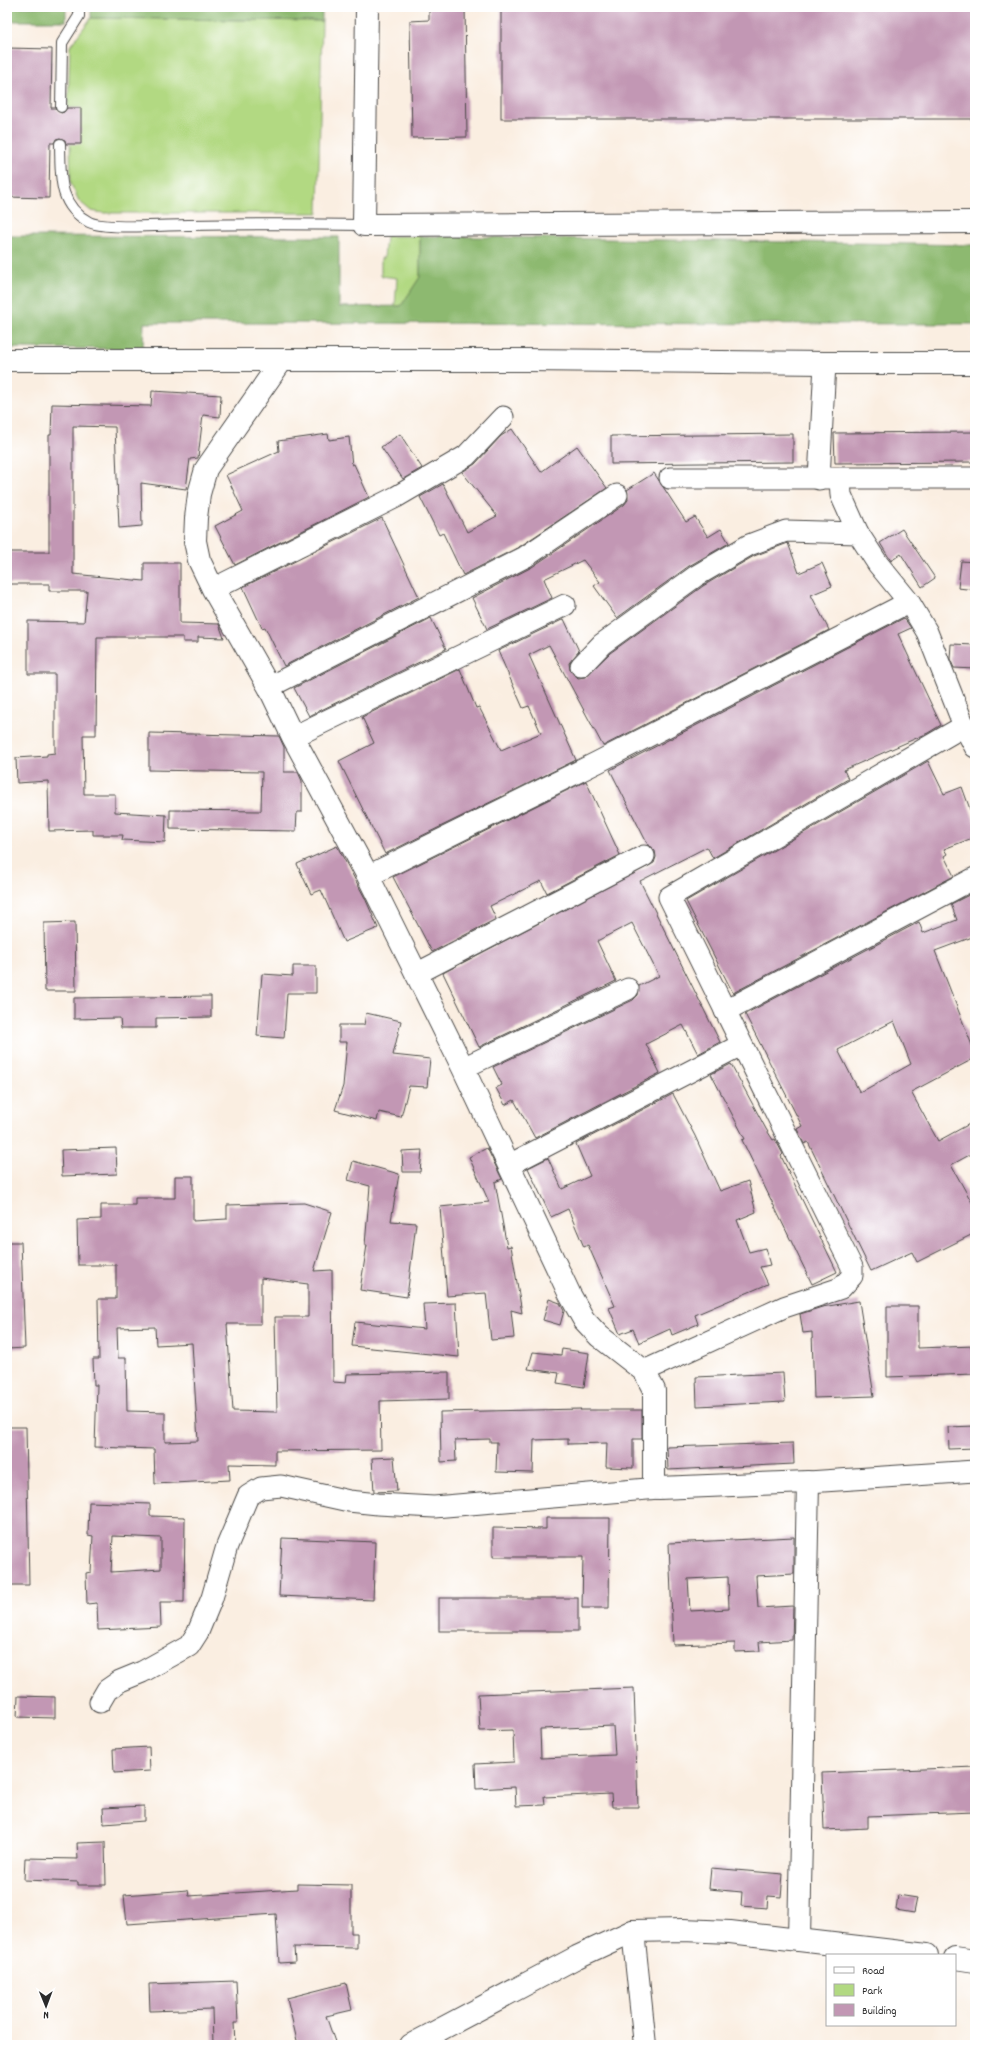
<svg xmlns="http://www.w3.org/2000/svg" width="982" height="2052" font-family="Dekko,sans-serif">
<rect width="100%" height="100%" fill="#fff"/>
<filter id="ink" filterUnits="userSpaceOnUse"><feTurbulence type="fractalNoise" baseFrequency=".025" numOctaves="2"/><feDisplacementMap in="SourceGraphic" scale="8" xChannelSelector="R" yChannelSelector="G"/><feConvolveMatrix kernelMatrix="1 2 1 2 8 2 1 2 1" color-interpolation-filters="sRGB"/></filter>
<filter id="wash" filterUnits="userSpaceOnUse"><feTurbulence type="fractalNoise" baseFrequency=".012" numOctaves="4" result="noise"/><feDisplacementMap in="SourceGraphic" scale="16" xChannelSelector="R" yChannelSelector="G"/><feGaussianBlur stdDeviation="0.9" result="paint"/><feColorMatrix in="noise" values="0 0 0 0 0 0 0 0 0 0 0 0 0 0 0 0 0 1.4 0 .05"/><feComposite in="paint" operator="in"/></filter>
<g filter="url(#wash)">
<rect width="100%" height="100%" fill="#faeee1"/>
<!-- green -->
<g fill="#b2d982" stroke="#6e8256">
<path d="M 91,18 L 322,21 L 318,213 L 103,213 L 91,211 L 79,201 L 71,184 L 70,144 L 81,108 L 68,108 L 70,46 Z"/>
<path d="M 386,236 L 420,236 L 420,277 L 401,306 L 395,306 L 397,278 L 381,276 L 381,258 L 384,258 Z"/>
</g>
<!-- forest -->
<g fill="#8db970" stroke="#5c724e">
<rect x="7" y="7" width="59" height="14"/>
<path d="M 91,7 L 322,7 L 322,21 L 91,18 Z"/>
<path d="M 7,236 L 339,237 L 339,307 L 401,306 L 420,277 L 420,236 L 975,245 L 975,324 L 144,323 L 143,349 L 7,348 Z"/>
</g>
<g id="blocks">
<!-- building -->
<g fill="#c297b4" fill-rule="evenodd">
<path d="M 429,7 L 465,7 L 467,137 L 412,138 L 410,21 L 429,20 Z"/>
<rect x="501" y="7" width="474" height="112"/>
<path d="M 7,48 L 52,49 L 51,108 L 55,108 L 61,113 L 64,112 L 67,108 L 81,108 L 81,144 L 66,144 L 65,140 L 60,138 L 56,139 L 54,143 L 50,143 L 49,198 L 7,197 Z"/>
<path d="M 152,391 L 221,395 L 220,417 L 203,415 L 198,458 L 190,459 L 186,489 L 141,483 L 142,526 L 119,528 L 115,427 L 73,426 L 73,574 L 144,581 L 144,563 L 180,563 L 180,623 L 219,624 L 224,638 L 198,637 L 198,642 L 183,642 L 183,637 L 97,637 L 96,735 L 83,735 L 84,794 L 115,794 L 115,812 L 166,815 L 165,842 L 122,840 L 123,835 L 93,835 L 93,830 L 49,831 L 48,781 L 17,783 L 16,758 L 47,756 L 47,754 L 55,753 L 55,674 L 28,674 L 28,621 L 84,622 L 87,591 L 49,591 L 49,584 L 7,584 L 7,552 L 49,552 L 49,435 L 51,435 L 52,404 L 151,406 Z"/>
<path d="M 512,429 L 541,472 L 577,446 L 607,488 L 519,547 L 463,575 L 443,533 L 439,535 L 420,497 L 443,484 L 467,532 L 497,516 L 462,472 L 475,464 L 501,436 Z"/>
<path d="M 975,432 L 975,462 L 835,463 L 834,433 Z"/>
<path d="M 328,434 L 329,440 L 349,437 L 352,465 L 354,464 L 369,497 L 235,565 L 215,526 L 243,511 L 226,475 L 279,451 L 278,441 Z"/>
<path d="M 400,434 L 422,468 L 403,479 L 381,447 Z"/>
<path d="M 793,434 L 793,462 L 611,464 L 611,436 Z"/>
<path d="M 654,473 L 686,522 L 695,517 L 708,537 L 721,529 L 729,543 L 689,566 L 617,618 L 594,586 L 600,582 L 583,560 L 544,579 L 552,598 L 487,629 L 472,598 L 532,567 L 624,505 L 628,500 L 627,490 Z"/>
<path d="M 382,518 L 419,597 L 284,666 L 265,627 L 262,628 L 243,587 Z"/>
<path d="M 902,529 L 935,578 L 922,587 L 901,554 L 891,561 L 880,543 Z"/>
<path d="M 788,543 L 799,573 L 822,563 L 832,586 L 811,595 L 829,630 L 603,746 L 549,645 L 529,655 L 576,760 L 385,854 L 339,761 L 374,743 L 362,717 L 460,669 L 476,708 L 479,707 L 501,750 L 541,733 L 529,706 L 523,708 L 498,651 L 564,619 L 579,651 L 569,663 L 570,670 L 578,678 L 585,677 L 610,653 L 703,586 L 754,556 Z"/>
<path d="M 961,561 L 975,562 L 975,590 L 958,588 Z"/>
<path d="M 431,618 L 446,649 L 309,716 L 294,688 Z"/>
<path d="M 904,618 L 911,628 L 898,634 L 941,725 L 928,733 L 844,770 L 848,779 L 713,858 L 707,847 L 640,881 L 720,1042 L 698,1054 L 683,1025 L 646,1044 L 660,1073 L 535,1138 L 514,1100 L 505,1105 L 496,1088 L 502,1085 L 493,1067 L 633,1000 L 638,995 L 639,986 L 659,976 L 632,923 L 597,941 L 616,981 L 479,1047 L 443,973 L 654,863 L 656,857 L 655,851 L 648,845 L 610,770 Z"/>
<path d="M 951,644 L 975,645 L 975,669 L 954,668 L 950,659 Z"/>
<path d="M 149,733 L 279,736 L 284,747 L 284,772 L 298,772 L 302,781 L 302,812 L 297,812 L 296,831 L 170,829 L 170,810 L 261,811 L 262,772 L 149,770 Z"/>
<path d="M 928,761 L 944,794 L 962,787 L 975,823 L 975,837 L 944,849 L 947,854 L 944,856 L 954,876 L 733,993 L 686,901 Z"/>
<path d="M 586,781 L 620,855 L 547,893 L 541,881 L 490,906 L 496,919 L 432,952 L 393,877 Z"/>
<path d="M 337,846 L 365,898 L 378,928 L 344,942 L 321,890 L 311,894 L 297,864 Z"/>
<path d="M 971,894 L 975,905 L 975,936 L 935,951 L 975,1053 L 975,1058 L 911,1092 L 938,1141 L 975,1121 L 975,1152 L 951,1165 L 975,1208 L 975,1233 L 917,1262 L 912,1252 L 871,1271 L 808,1142 L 804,1144 L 797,1129 L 802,1126 L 745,1014 L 919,922 L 923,933 L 957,920 L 951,904 ZM 894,1021 L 911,1064 L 861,1092 L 859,1091 L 838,1050 Z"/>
<path d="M 75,922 L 76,991 L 45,991 L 44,923 Z"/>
<path d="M 293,966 L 316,966 L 316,993 L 287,993 L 284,1038 L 257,1036 L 262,974 L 293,976 Z"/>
<path d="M 211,996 L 211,1017 L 156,1018 L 156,1028 L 121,1028 L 120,1018 L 74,1019 L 74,998 Z"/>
<path d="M 366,1013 L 401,1021 L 393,1055 L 430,1059 L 427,1087 L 409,1086 L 401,1117 L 379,1112 L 377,1121 L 335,1110 L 343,1086 L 347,1042 L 339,1042 L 339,1025 L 364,1025 Z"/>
<path d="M 731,1064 L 766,1129 L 773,1140 L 775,1139 L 783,1154 L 781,1156 L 837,1272 L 812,1284 L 742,1140 L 745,1139 L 711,1074 Z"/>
<path d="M 673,1094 L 695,1136 L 720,1191 L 748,1181 L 756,1212 L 737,1220 L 749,1252 L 765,1248 L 770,1265 L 760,1267 L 768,1284 L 695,1315 L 698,1324 L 672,1335 L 670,1329 L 639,1343 L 633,1329 L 620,1334 L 609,1308 L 615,1306 L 588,1245 L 584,1247 L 568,1209 L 551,1217 L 528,1168 L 548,1158 L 562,1189 L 590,1176 L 576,1144 Z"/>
<path d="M 116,1148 L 117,1174 L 62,1176 L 61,1150 Z"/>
<path d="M 487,1148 L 502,1179 L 495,1182 L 507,1247 L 511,1246 L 522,1313 L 511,1310 L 514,1338 L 491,1340 L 486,1293 L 447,1296 L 440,1207 L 489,1202 L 469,1157 Z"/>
<path d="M 422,1150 L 420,1172 L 403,1172 L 402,1151 Z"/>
<path d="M 353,1161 L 399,1174 L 391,1221 L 416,1223 L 407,1297 L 360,1290 L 367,1245 L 365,1245 L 370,1186 L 348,1180 Z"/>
<path d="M 175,1176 L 193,1176 L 193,1221 L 227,1219 L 227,1205 L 304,1203 L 332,1212 L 314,1271 L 332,1270 L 333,1382 L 346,1383 L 347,1374 L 449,1372 L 449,1399 L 380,1401 L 381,1450 L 275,1451 L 275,1465 L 229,1464 L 230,1480 L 155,1484 L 154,1449 L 95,1447 L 97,1385 L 94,1385 L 93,1359 L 99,1359 L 98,1299 L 116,1299 L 116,1265 L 78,1265 L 77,1220 L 101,1219 L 101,1205 L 135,1205 L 135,1198 L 175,1198 ZM 261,1278 L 308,1284 L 308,1317 L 275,1317 L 277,1412 L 233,1411 L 227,1324 L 261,1324 ZM 155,1327 L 156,1345 L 192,1343 L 198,1441 L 165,1442 L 165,1412 L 127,1411 L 126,1358 L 118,1358 L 117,1328 Z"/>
<path d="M 7,1242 L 21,1242 L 25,1348 L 7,1349 Z"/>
<path d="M 549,1299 L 560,1303 L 564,1311 L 560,1325 L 543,1320 Z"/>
<path d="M 859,1301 L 874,1396 L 814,1398 L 812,1332 L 803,1333 L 800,1314 L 822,1307 Z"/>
<path d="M 456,1303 L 459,1357 L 352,1346 L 355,1322 L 425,1329 L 423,1304 Z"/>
<path d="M 887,1306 L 918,1306 L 918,1348 L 975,1346 L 975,1374 L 887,1377 Z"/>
<path d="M 562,1349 L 589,1353 L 584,1387 L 557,1383 L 559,1373 L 528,1369 L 533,1352 L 561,1355 Z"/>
<path d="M 783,1373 L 785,1402 L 697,1406 L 696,1377 Z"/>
<path d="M 581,1409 L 580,1410 L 642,1410 L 642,1439 L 633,1439 L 633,1468 L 606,1467 L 607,1443 L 568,1444 L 568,1439 L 534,1440 L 533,1473 L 496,1472 L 497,1442 L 490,1442 L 490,1439 L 455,1440 L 456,1461 L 441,1462 L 440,1412 Z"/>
<path d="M 975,1426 L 975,1448 L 949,1449 L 948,1427 Z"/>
<path d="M 7,1427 L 26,1427 L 29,1585 L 7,1585 Z"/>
<path d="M 793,1443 L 794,1464 L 668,1470 L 667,1447 Z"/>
<path d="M 394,1457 L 397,1491 L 374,1492 L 372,1458 Z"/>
<path d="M 89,1502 L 150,1504 L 150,1516 L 185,1517 L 184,1602 L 160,1602 L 161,1627 L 98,1630 L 97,1603 L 87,1604 L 86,1573 L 91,1572 L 93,1536 L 88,1535 ZM 113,1536 L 161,1538 L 161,1569 L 111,1572 Z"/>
<path d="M 546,1518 L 610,1518 L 609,1608 L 582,1608 L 583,1557 L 493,1557 L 493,1528 L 546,1529 Z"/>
<path d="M 794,1537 L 794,1574 L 756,1576 L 758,1608 L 793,1606 L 792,1640 L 759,1642 L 760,1651 L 735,1652 L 735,1643 L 673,1645 L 669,1543 ZM 728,1577 L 729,1609 L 690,1611 L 688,1579 Z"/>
<path d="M 282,1538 L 375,1542 L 373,1600 L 279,1596 Z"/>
<rect x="439" y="1598" width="139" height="33"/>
<path d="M 634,1688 L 638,1807 L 612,1807 L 611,1794 L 544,1797 L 545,1805 L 516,1806 L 515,1787 L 476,1789 L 475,1764 L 514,1762 L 513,1730 L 480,1731 L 478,1694 ZM 613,1726 L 615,1755 L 541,1758 L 540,1729 Z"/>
<path d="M 18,1696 L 55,1697 L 55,1718 L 17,1717 Z"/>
<path d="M 149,1747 L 150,1771 L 114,1773 L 113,1749 Z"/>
<path d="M 975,1767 L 975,1812 L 868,1816 L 868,1828 L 824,1830 L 822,1773 Z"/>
<path d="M 144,1806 L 144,1821 L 104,1824 L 103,1808 Z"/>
<path d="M 105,1842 L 106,1885 L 78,1885 L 78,1882 L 24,1880 L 25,1858 L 78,1859 L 77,1843 Z"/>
<path d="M 711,1868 L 783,1874 L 781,1897 L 768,1896 L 767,1908 L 741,1906 L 742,1892 L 709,1889 Z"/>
<path d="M 297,1884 L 351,1885 L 351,1933 L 357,1933 L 357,1948 L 294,1947 L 295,1962 L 279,1963 L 276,1914 L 127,1924 L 124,1895 L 188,1890 L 189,1896 L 297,1889 Z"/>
<path d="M 898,1895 L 917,1898 L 914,1913 L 896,1910 Z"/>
<path d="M 236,1981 L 238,2023 L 234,2023 L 235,2045 L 213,2045 L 212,2009 L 150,2011 L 149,1984 Z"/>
<path d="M 346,1983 L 352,2010 L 326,2016 L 335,2042 L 326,2045 L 298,2045 L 287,1998 Z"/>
</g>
</g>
</g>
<g filter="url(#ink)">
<use href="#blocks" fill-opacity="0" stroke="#4a4846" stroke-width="1"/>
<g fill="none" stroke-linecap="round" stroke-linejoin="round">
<!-- lane casing -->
<g stroke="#4a4846" stroke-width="12">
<g id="lane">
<path d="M 61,107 L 62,43 L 79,16 L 79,7"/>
<path d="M 60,144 C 61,174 57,205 89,222 C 104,230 168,225 188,225 C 247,224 306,224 364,225"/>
</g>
</g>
<!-- street casing -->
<g stroke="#4a4846" stroke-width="23">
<g id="street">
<path d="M 670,478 L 975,478"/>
<path d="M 819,479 L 825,363"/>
<path d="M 840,479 L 841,495 L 858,533"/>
<path d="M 213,589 L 396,497 L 466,456 L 503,417"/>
<path d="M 581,666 L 602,644 L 696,576 L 749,545 L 786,531 L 858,533 L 878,564 L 909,602 L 927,632 L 964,726 L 975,747"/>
<path d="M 269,687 L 525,557 L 617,495"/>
<path d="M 293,737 L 565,605"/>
<path d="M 368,876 L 598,762 L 909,602"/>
<path d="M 416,974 L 644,856"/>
<path d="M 725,1011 L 975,878"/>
<path d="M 463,1068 L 628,989"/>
<path d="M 509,1165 L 741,1045"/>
<path d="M 644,1371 L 784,1307 L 841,1288 L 852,1276 L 852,1267 L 669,897 L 964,726"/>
<path d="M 808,1482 L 975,1471"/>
<path d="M 100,1702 L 107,1690 L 120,1681 L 142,1672 L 189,1646 L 198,1632 L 212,1598 L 227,1546 L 248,1496 L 261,1488 L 281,1486 L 349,1501 L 378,1504 L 434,1507 L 659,1488"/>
</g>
</g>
<!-- secondary casing -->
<g stroke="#4a4846" stroke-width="24">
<g id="secondary">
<path d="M 367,7 L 364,225 L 975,222"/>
<path d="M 7,360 L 526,360 L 825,363 L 975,363"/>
<path d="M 282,360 L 206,469 L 199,494 L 196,518 L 195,541 L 199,560 L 213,589 L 269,687 L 293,737 L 368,876 L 463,1068 L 570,1295 L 584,1320 L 599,1336 L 644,1371 L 654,1390 L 654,1481 L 659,1488 L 808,1482 L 799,1940"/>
<path d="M 633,1931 L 645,2045"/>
<path d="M 955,1958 L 975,1961"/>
<path d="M 411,2045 L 577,1957 L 633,1931 L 683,1930 L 730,1932 L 927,1955"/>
</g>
</g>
<!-- lane -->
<use href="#lane" stroke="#fff" stroke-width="10"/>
<!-- street -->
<use href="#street" stroke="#fff" stroke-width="21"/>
<!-- secondary -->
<use href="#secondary" stroke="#fff" stroke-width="22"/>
</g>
</g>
<!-- margin -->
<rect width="982" height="2052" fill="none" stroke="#fff" stroke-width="24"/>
<!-- legend -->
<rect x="826" y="1954" width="130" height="72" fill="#ffffff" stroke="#aaaaaa"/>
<rect x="834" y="1967" width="20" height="6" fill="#ffffff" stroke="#aaaaaa"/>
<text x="862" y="1974" font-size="12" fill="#2b2b2b">Road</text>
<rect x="834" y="1984" width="20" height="12" fill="#b2d982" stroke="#aaaaaa"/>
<text x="862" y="1994" font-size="12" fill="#2b2b2b">Park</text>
<rect x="834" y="2004" width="20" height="12" fill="#c297b4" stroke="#aaaaaa"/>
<text x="862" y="2014" font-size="12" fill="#2b2b2b">Building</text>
<!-- north arrow -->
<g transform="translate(46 2006) rotate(179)" stroke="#ffffff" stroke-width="3" paint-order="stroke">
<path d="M0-3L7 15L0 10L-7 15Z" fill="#2b2b2b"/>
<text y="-6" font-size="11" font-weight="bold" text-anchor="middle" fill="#2b2b2b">N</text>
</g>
</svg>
